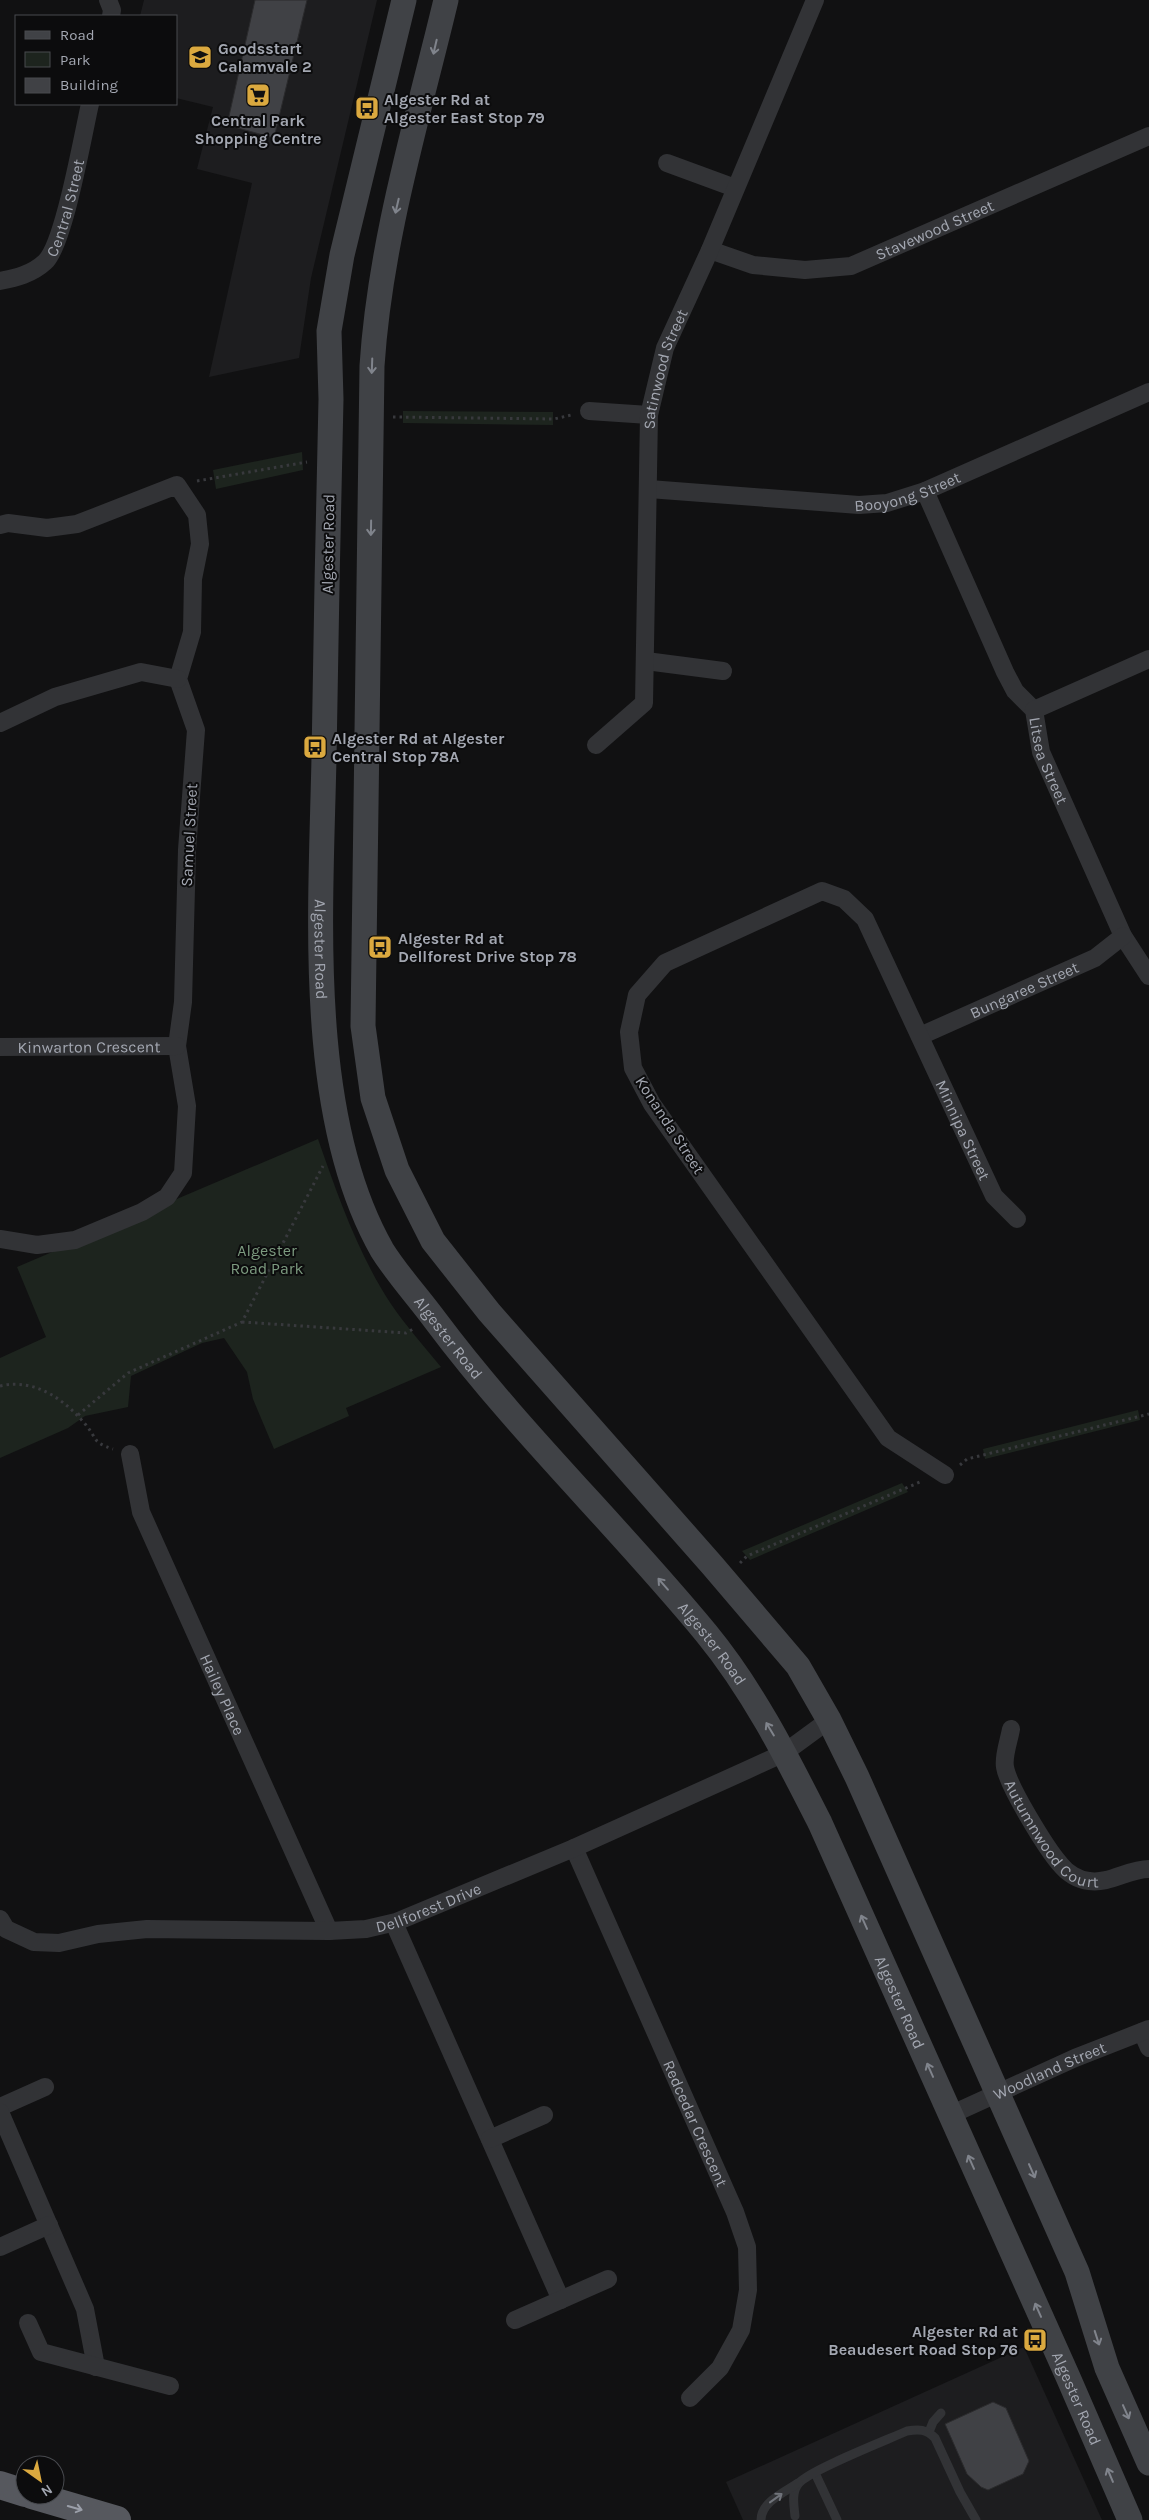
<svg xmlns="http://www.w3.org/2000/svg" width="1149" height="2520" font-family="Karla,sans-serif">
<rect width="100%" height="100%" fill="#111112"/>
<!-- built -->
<g fill="#1d1d1f">
<path d="M 144,0 L 377,0 L 311,278 L 299,358 L 209,377 L 252,183 L 197,169 L 213,107 L 176,98 L 176,16 L 140,16 Z"/>
<path d="M 1024,2347 L 1102,2520 L 743,2520 L 726,2482 Z"/>
</g>
<!-- green -->
<g fill="#1d241e">
<path d="M 403,411 L 553,412 L 553,425 L 403,423 Z"/>
<path d="M 302,452 L 303,470 L 216,489 L 213,470 Z"/>
<path d="M 318,1139 C 338,1196 358,1254 391,1304 C 406,1326 424,1346 441,1367 L 346,1408 L 349,1416 L 274,1449 L 253,1399 L 247,1372 L 224,1338 L 202,1343 L 131,1376 L 128,1407 L 85,1416 L 68,1428 L 0,1458 L 0,1358 L 46,1337 L 17,1267 Z"/>
<path d="M 1138,1410 L 1140,1420 L 985,1459 L 983,1449 Z"/>
<path d="M 902,1483 L 908,1492 L 750,1560 L 742,1551 Z"/>
</g>
<!-- building -->
<g fill="#404145" stroke="#2b2b2d">
<path d="M 255,0 L 307,0 L 274,138 L 227,125 Z"/>
<path d="M 993,2402 L 1006,2408 L 1029,2461 L 1023,2474 L 988,2490 L 981,2487 L 967,2474 L 945,2424 Z"/>
</g>
<g fill="none" stroke-linecap="round" stroke-linejoin="round">
<!-- path -->
<g stroke="#38393d" stroke-width="3" stroke-dasharray="2.5 4" stroke-linecap="butt">
<path d="M 393,417 L 554,419 L 571,415"/>
<path d="M 197,481 L 307,462"/>
<path d="M 242,1322 L 406,1333 L 413,1329"/>
<path d="M 0,1386 C 35,1378 64,1399 86,1425 C 98,1440 92,1442 113,1449"/>
<path d="M 78,1415 L 128,1373 L 242,1322 L 323,1166"/>
<path d="M 960,1465 L 967,1459 L 1149,1414"/>
<path d="M 740,1563 L 747,1556 L 920,1482"/>
</g>
<!-- service -->
<g stroke="#323336" stroke-width="9">
<path d="M 929,2432 L 933,2422 L 941,2413"/>
<path d="M 815,2473 L 837,2520"/>
<path d="M 795,2516 C 794,2506 791,2492 799,2483 C 810,2470 887,2440 907,2431 C 919,2429 926,2429 935,2438 L 960,2492 L 976,2520"/>
<path d="M 761,2520 C 761,2502 785,2492 798,2483"/>
</g>
<!-- minor -->
<g stroke="#323336" stroke-width="18">
<path d="M 108,0 L 112,10 L 111,16"/>
<path d="M 667,163 L 735,188"/>
<path id="s1" d="M 710,250 L 753,265 L 805,270 L 851,266 L 1149,136"/>
<path id="s2" d="M 0,281 C 16,278 32,274 45,262 C 64,245 83,134 90,104"/>
<path d="M 589,411 L 649,415"/>
<path id="s3" d="M 649,489 L 859,505 L 887,503 L 925,491 L 1149,392"/>
<path id="s4" d="M 925,491 L 1005,672 L 1015,691 L 1034,710 L 1041,752 L 1123,936 L 1149,976"/>
<path d="M 0,525 L 8,523 L 47,528 L 77,524 L 177,485 L 197,515 L 200,544 L 193,579 L 192,632 L 178,679 L 196,730 L 187,850 L 183,1002 L 177,1046 L 187,1106 L 183,1173 L 167,1197 L 142,1212 L 75,1240 L 37,1245 L 0,1239"/>
<path d="M 646,661 L 723,671"/>
<path d="M 1034,710 L 1149,659"/>
<path d="M 0,723 L 55,697 L 141,672 L 178,679"/>
<path id="s5" d="M 596,745 L 644,703 L 649,415 L 665,348 L 710,250 L 815,0"/>
<path id="s6" d="M 920,1036 L 1095,958 L 1123,936"/>
<path id="s7" d="M 0,1047 L 177,1046"/>
<path id="s8" d="M 130,1454 L 141,1512 L 329,1931"/>
<path id="s9" d="M 945,1475 L 888,1438 L 652,1104 L 633,1068 L 629,1032 L 637,995 L 665,963 L 822,891 L 844,899 L 865,919 L 994,1196 L 1017,1219"/>
<path id="s10" d="M 1011,1729 C 1009,1741 1003,1756 1005,1767 C 1008,1786 1046,1848 1060,1864 C 1067,1873 1078,1880 1089,1881 C 1110,1884 1128,1869 1149,1869"/>
<path id="s11" d="M 574,1848 L 735,2212 L 747,2247 L 748,2290 L 741,2330 L 720,2368 L 690,2398"/>
<path id="s12" d="M 0,1919 L 6,1929 L 34,1942 L 59,1943 L 98,1934 L 147,1929 L 329,1931 L 366,1929 L 396,1922 L 574,1848 L 747,1770 L 784,1753 L 829,1720"/>
<path d="M 394,1923 L 561,2300"/>
<path d="M 1142,2032 L 1149,2048"/>
<path d="M 0,2107 L 45,2087"/>
<path d="M 0,2112 L 85,2309 L 96,2367"/>
<path id="s13" d="M 950,2115 L 1075,2058 L 1149,2029"/>
<path d="M 490,2139 L 544,2115"/>
<path d="M 0,2247 L 49,2225"/>
<path d="M 515,2320 L 608,2279"/>
<path d="M 28,2323 L 41,2352 L 170,2386"/>
</g>
<!-- secondary -->
<g stroke="#404246" stroke-width="25">
<path id="s14" d="M 404,0 L 342,255 L 329,331 L 331,399 C 328,518 326,638 324,757 C 321,909 305,1115 382,1250 C 397,1274 418,1297 435,1320 C 518,1431 618,1526 706,1633 C 753,1690 787,1758 820,1823 L 1068,2377 L 1130,2520"/>
<path d="M 446,0 C 417,121 380,242 372,366 L 363,1026 L 373,1098 L 397,1170 L 433,1241 L 489,1312 L 712,1565 L 798,1666 L 829,1720 L 857,1777 L 1077,2272 L 1107,2368 L 1149,2463"/>
</g>
<!-- trunk -->
<g stroke="#56585e" stroke-width="28">
<path d="M 0,2485 L 25,2493"/>
<path d="M 32,2495 L 117,2520"/>
</g>
</g>
<!-- one-way arrows -->
<defs><path id="oneway-shaft" d="M-6 0H5M1.5-3L5.5 0L1.5 3" fill="none" stroke-width="1.6" stroke-linecap="round" stroke-linejoin="round" transform="scale(1.25)"/></defs>
<g stroke="#80848c">
<use href="#oneway-shaft" transform="translate(435 47) rotate(103)"/>
<use href="#oneway-shaft" transform="translate(397 206) rotate(103)"/>
<use href="#oneway-shaft" transform="translate(372 366) rotate(92)"/>
<use href="#oneway-shaft" transform="translate(371 528) rotate(91)"/>
<use href="#oneway-shaft" transform="translate(663 1584) rotate(-131)"/>
<use href="#oneway-shaft" transform="translate(770 1729) rotate(-121)"/>
<use href="#oneway-shaft" transform="translate(864 1922) rotate(-114)"/>
<use href="#oneway-shaft" transform="translate(930 2070) rotate(-114)"/>
<use href="#oneway-shaft" transform="translate(971 2162) rotate(-114)"/>
<use href="#oneway-shaft" transform="translate(1032 2171) rotate(66)"/>
<use href="#oneway-shaft" transform="translate(1038 2310) rotate(-114)"/>
<use href="#oneway-shaft" transform="translate(1097 2338) rotate(72)"/>
<use href="#oneway-shaft" transform="translate(1126 2412) rotate(66)"/>
<use href="#oneway-shaft" transform="translate(1110 2475) rotate(-113)"/>
</g>
<use stroke="#70737a" href="#oneway-shaft" transform="translate(776 2498) rotate(-36)"/>
<use stroke="#9b9fa9" href="#oneway-shaft" transform="translate(75 2508) rotate(16)"/>
<!-- icons -->
<defs>
<g id="school-square" transform="scale(1.25)"><rect x="-9" y="-9" width="18" height="18" rx="4" fill="#dba93f" stroke="#0c0c0d"/><path d="M0-5L7-2L0 1L-7-2ZM-4 1L0 2.5L4 1V4Q0 6-4 4Z" fill="#111"/></g>
<g id="supermarket-square" transform="scale(1.25)"><rect x="-9" y="-9" width="18" height="18" rx="4" fill="#dba93f" stroke="#0c0c0d"/><path d="M-6-5.5h2.5l.6 2H6L4.5 2H-2.5L-4.4-4H-6ZM-1.5 3.2a1.3 1.3 0 1 0 .1 0ZM3 3.2a1.3 1.3 0 1 0 .1 0Z" fill="#111"/></g>
<g id="bus-square" transform="scale(1.25)"><rect x="-9" y="-9" width="18" height="18" rx="4" fill="#dba93f" stroke="#0c0c0d"/><path d="M-5-6H5V4H4V6H2V4H-2V6H-4V4H-5ZM-3.5-4V0h7V-4ZM-3.5 1.2v1.5H-2V1.2ZM2 1.2v1.5H3.5V1.2Z" fill="#111"/></g>
</defs>
<g fill-rule="evenodd">
<use href="#school-square" x="200" y="57"/>
<use href="#supermarket-square" x="258" y="95"/>
<use href="#bus-square" x="367" y="108"/>
<use href="#bus-square" x="315" y="747"/>
<use href="#bus-square" x="380" y="947"/>
<use href="#bus-square" x="1035" y="2340"/>
</g>
<g text-anchor="middle" dominant-baseline="central" stroke-width="4" stroke-linejoin="round" paint-order="stroke">
<!-- poi labels -->
<g font-size="16" font-weight="bold" fill="#a3a7b1" stroke="#0c0c0d" text-anchor="start">
<text x="218" y="48">Goodsstart<tspan x="218" dy="18">Calamvale 2</tspan></text>
<text x="384" y="99">Algester Rd at<tspan x="384" dy="18">Algester East Stop 79</tspan></text>
<text x="258" y="120" text-anchor="middle">Central Park<tspan x="258" dy="18">Shopping Centre</tspan></text>
<text x="332" y="738">Algester Rd at Algester<tspan x="332" dy="18">Central Stop 78A</tspan></text>
<text x="398" y="938">Algester Rd at<tspan x="398" dy="18">Dellforest Drive Stop 78</tspan></text>
<text x="1018" y="2331" text-anchor="end">Algester Rd at<tspan x="1018" dy="18">Beaudesert Road Stop 76</tspan></text>
</g>
<!-- street labels -->
<g font-size="16" fill="#a3a7b1" stroke="#0c0c0d">
<text stroke="none"><textPath href="#s2" startOffset="108">Central Street</textPath></text>
<text stroke="none"><textPath href="#s1" startOffset="235">Stavewood Street</textPath></text>
<text stroke="none"><textPath href="#s5" startOffset="400">Satinwood Street</textPath></text>
<text stroke="none"><textPath href="#s3" startOffset="261">Booyong Street</textPath></text>
<text transform="translate(328 544) rotate(-89)">Algester Road</text>
<text stroke="none"><textPath href="#s4" startOffset="299">Litsea Street</textPath></text>
<text transform="translate(189 835) rotate(-87)">Samuel Street</text>
<text stroke="none"><textPath href="#s14" startOffset="958">Algester Road</textPath></text>
<text stroke="none"><textPath href="#s6" startOffset="114">Bungaree Street</textPath></text>
<text stroke="none"><textPath href="#s7" startOffset="89">Kinwarton Crescent</textPath></text>
<text transform="translate(670 1125) rotate(57)">Konanda Street</text>
<text stroke="none"><textPath href="#s9" startOffset="1092">Minnipa Street</textPath></text>
<text stroke="none"><textPath href="#s14" startOffset="1378">Algester Road</textPath></text>
<text stroke="none"><textPath href="#s14" startOffset="1782">Algester Road</textPath></text>
<text stroke="none"><textPath href="#s8" startOffset="259">Hailey Place</textPath></text>
<text stroke="none"><textPath href="#s10" startOffset="124">Autumnwood Court</textPath></text>
<text stroke="none"><textPath href="#s12" startOffset="442">Dellforest Drive</textPath></text>
<text stroke="none"><textPath href="#s14" startOffset="2188">Algester Road</textPath></text>
<text stroke="none"><textPath href="#s13" startOffset="109">Woodland Street</textPath></text>
<text stroke="none"><textPath href="#s11" startOffset="301">Redcedar Crescent</textPath></text>
<text stroke="none"><textPath href="#s14" startOffset="2622">Algester Road</textPath></text>
</g>
<!-- park labels -->
<g font-size="16" fill="#7c9a7f" stroke="#0c0c0d">
<text x="267" y="1250">Algester<tspan x="267" dy="18">Road Park</tspan></text>
</g>
</g>
<!-- legend -->
<rect x="15" y="15" width="162" height="90" fill="#0c0c0d" stroke="#484a4f"/>
<rect x="25" y="31" width="25" height="8" fill="#404246" stroke="#484a4f"/>
<text x="60" y="40" font-size="15" fill="#a3a7b1">Road</text>
<rect x="25" y="52" width="25" height="15" fill="#1d241e" stroke="#484a4f"/>
<text x="60" y="65" font-size="15" fill="#a3a7b1">Park</text>
<rect x="25" y="78" width="25" height="15" fill="#404145" stroke="#484a4f"/>
<text x="60" y="90" font-size="15" fill="#a3a7b1">Building</text>
<!-- north arrow -->
<g transform="translate(40 2480) rotate(147)"><circle r="24" fill="#0c0c0d" stroke="#484a4f"/>
<path d="M0-4L9 19L0 12L-9 19Z" fill="#dba93f"/>
<text y="-8" font-size="14" font-weight="bold" text-anchor="middle" fill="#a3a7b1">N</text>
</g>
</svg>
